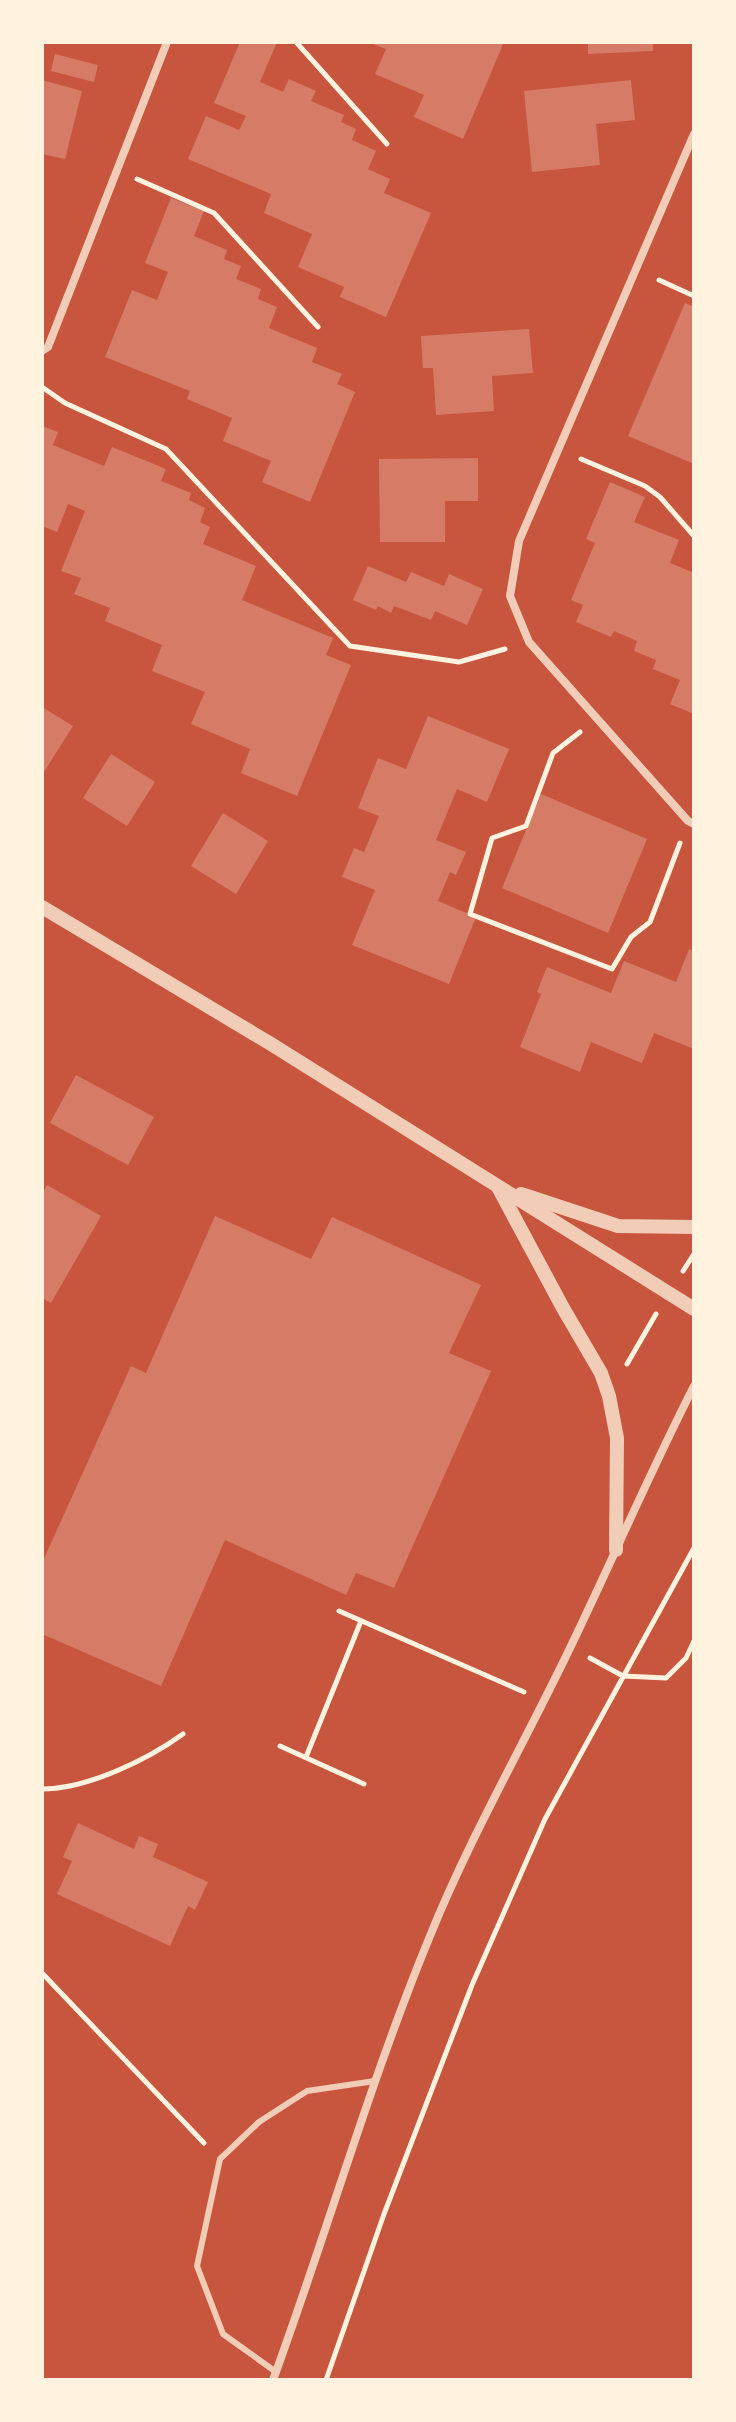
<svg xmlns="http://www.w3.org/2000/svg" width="736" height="2422" font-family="'DejaVu Sans',sans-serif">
<rect width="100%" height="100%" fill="#c8553d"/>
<!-- building -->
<g fill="#d67c66">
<path d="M 240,42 L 277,42 L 260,82 L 283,92 L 289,79 L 316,91 L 311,101 L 344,115 L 341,122 L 356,129 L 352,140 L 376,151 L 368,169 L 390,179 L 384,193 L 431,213 L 386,317 L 340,297 L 344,287 L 298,267 L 312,234 L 264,213 L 271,194 L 188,159 L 206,116 L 239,130 L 246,116 L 214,103 Z"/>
<path d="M 368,42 L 504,42 L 463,139 L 414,117 L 424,95 L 375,74 L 386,49 Z"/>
<path d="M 588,42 L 653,42 L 653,51 L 588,54 Z"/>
<path d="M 55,54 L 98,65 L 94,82 L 51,71 Z"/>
<path d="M 42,80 L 82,91 L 65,159 L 42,154 Z"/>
<path d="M 631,80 L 635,120 L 596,124 L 600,165 L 532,172 L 524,91 Z"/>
<path d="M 171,198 L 204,211 L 194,236 L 227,250 L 224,259 L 241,266 L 236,279 L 261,289 L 258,299 L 277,307 L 269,328 L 317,348 L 312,362 L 342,374 L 337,384 L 355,392 L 310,502 L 262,482 L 271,461 L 223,441 L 232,418 L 187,399 L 190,391 L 105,357 L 132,290 L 157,300 L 168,272 L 145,263 Z"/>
<path d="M 685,303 L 694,307 L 694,464 L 628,436 Z"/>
<path d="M 529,329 L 533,373 L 492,376 L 494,411 L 436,415 L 433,368 L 423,368 L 421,336 Z"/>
<path d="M 42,426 L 58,432 L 53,445 L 104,466 L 112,447 L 166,469 L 161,481 L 191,493 L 189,500 L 205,508 L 200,522 L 210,527 L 203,544 L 256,566 L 242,600 L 333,638 L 326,655 L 351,665 L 297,796 L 241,773 L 250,749 L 191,724 L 205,692 L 152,671 L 162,645 L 105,621 L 110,608 L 74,594 L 81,578 L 61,571 L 85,511 L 68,504 L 57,532 L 42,526 Z"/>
<path d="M 478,458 L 478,501 L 445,501 L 445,542 L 380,542 L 379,459 Z"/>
<path d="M 610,482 L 645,497 L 634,522 L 679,540 L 670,563 L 694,573 L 694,714 L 670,704 L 680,680 L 653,669 L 656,660 L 634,651 L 637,641 L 614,631 L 611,637 L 576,622 L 583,605 L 571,600 L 595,543 L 586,539 Z"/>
<path d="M 368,566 L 406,582 L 411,572 L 444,586 L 449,574 L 483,589 L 467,625 L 435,611 L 431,620 L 394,606 L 391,613 L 378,606 L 376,610 L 353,600 Z"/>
<path d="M 42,707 L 73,726 L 42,775 Z"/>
<path d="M 428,716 L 509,749 L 487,802 L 457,789 L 436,840 L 466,852 L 456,875 L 450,872 L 438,901 L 476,917 L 449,984 L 352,945 L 375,890 L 342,877 L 354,848 L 364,852 L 379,816 L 358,808 L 378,758 L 406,769 Z"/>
<path d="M 111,754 L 155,782 L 127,826 L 83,798 Z"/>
<path d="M 541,794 L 647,839 L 608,933 L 502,888 Z"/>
<path d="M 223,813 L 268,841 L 236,894 L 191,866 Z"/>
<path d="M 689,949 L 694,951 L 694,1049 L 654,1033 L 642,1063 L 591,1042 L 580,1072 L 520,1047 L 541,994 L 537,992 L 547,967 L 611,993 L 624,961 L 676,982 Z"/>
<path d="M 76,1075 L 154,1117 L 128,1165 L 50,1123 Z"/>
<path d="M 47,1185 L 101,1216 L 51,1303 L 42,1298 L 42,1194 Z"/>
<path d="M 215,1216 L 311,1259 L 332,1217 L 481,1285 L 449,1353 L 491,1371 L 394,1588 L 356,1573 L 346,1595 L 225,1540 L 161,1686 L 42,1634 L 42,1563 L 131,1366 L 146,1373 Z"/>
<path d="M 78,1823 L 134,1849 L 139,1836 L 158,1844 L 153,1857 L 208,1882 L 195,1910 L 188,1906 L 170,1946 L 57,1894 L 72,1861 L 63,1857 Z"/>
</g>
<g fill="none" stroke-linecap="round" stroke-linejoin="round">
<!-- path -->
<g stroke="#fff3e0" stroke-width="5">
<path d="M 296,42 L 387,144"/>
<path d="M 137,179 L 214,213 L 318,327"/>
<path d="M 659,280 L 694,296"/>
<path d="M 42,387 L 65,403 L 166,449 L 350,646 L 459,662 L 505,649"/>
<path d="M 581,459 L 645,486 L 660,497 L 694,536"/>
<path d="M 580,732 L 553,753 L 526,826 L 492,838 L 470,914 L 612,969 L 631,937 L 650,922 L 680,843"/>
<path d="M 683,1271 L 694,1254"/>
<path d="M 627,1364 L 656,1314"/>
<path d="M 339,1611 L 524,1692"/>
<path d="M 590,1658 L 623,1676 L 666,1678 L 686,1658 L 694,1641"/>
<path d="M 280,1746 L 364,1784"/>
<path d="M 306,1757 L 361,1621"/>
<path d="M 42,1789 C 87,1789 147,1760 183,1734"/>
<path d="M 42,1973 L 204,2143"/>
<path d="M 326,2380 L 384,2214 L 472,1985 L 545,1819 L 694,1548"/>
</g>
<!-- service -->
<path stroke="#f1ccb7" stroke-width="6" d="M 276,2372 L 223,2334 L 197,2266 L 220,2159 L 259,2122 L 307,2091 L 375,2081"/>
<!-- minor -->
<g stroke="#f1ccb7" stroke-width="8">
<path d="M 694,134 L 519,541 L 510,596 L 529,642 L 688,821 L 694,824"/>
<path d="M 42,351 L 48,347 L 167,42"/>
<path d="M 273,2380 C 327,2233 370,2081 430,1936 C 470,1837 524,1744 570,1648 C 612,1561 650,1472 694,1386"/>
</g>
<!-- tertiary -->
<g stroke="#f1ccb7" stroke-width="14">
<path d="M 42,907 L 271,1044 L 694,1309"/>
<path d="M 498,1187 L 563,1308 L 601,1373 L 609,1396 L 617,1438 L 616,1550"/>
<path d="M 521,1194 L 618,1226 L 694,1227"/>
</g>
</g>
<!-- border -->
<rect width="736" height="2422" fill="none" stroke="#fff3e0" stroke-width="88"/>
</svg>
